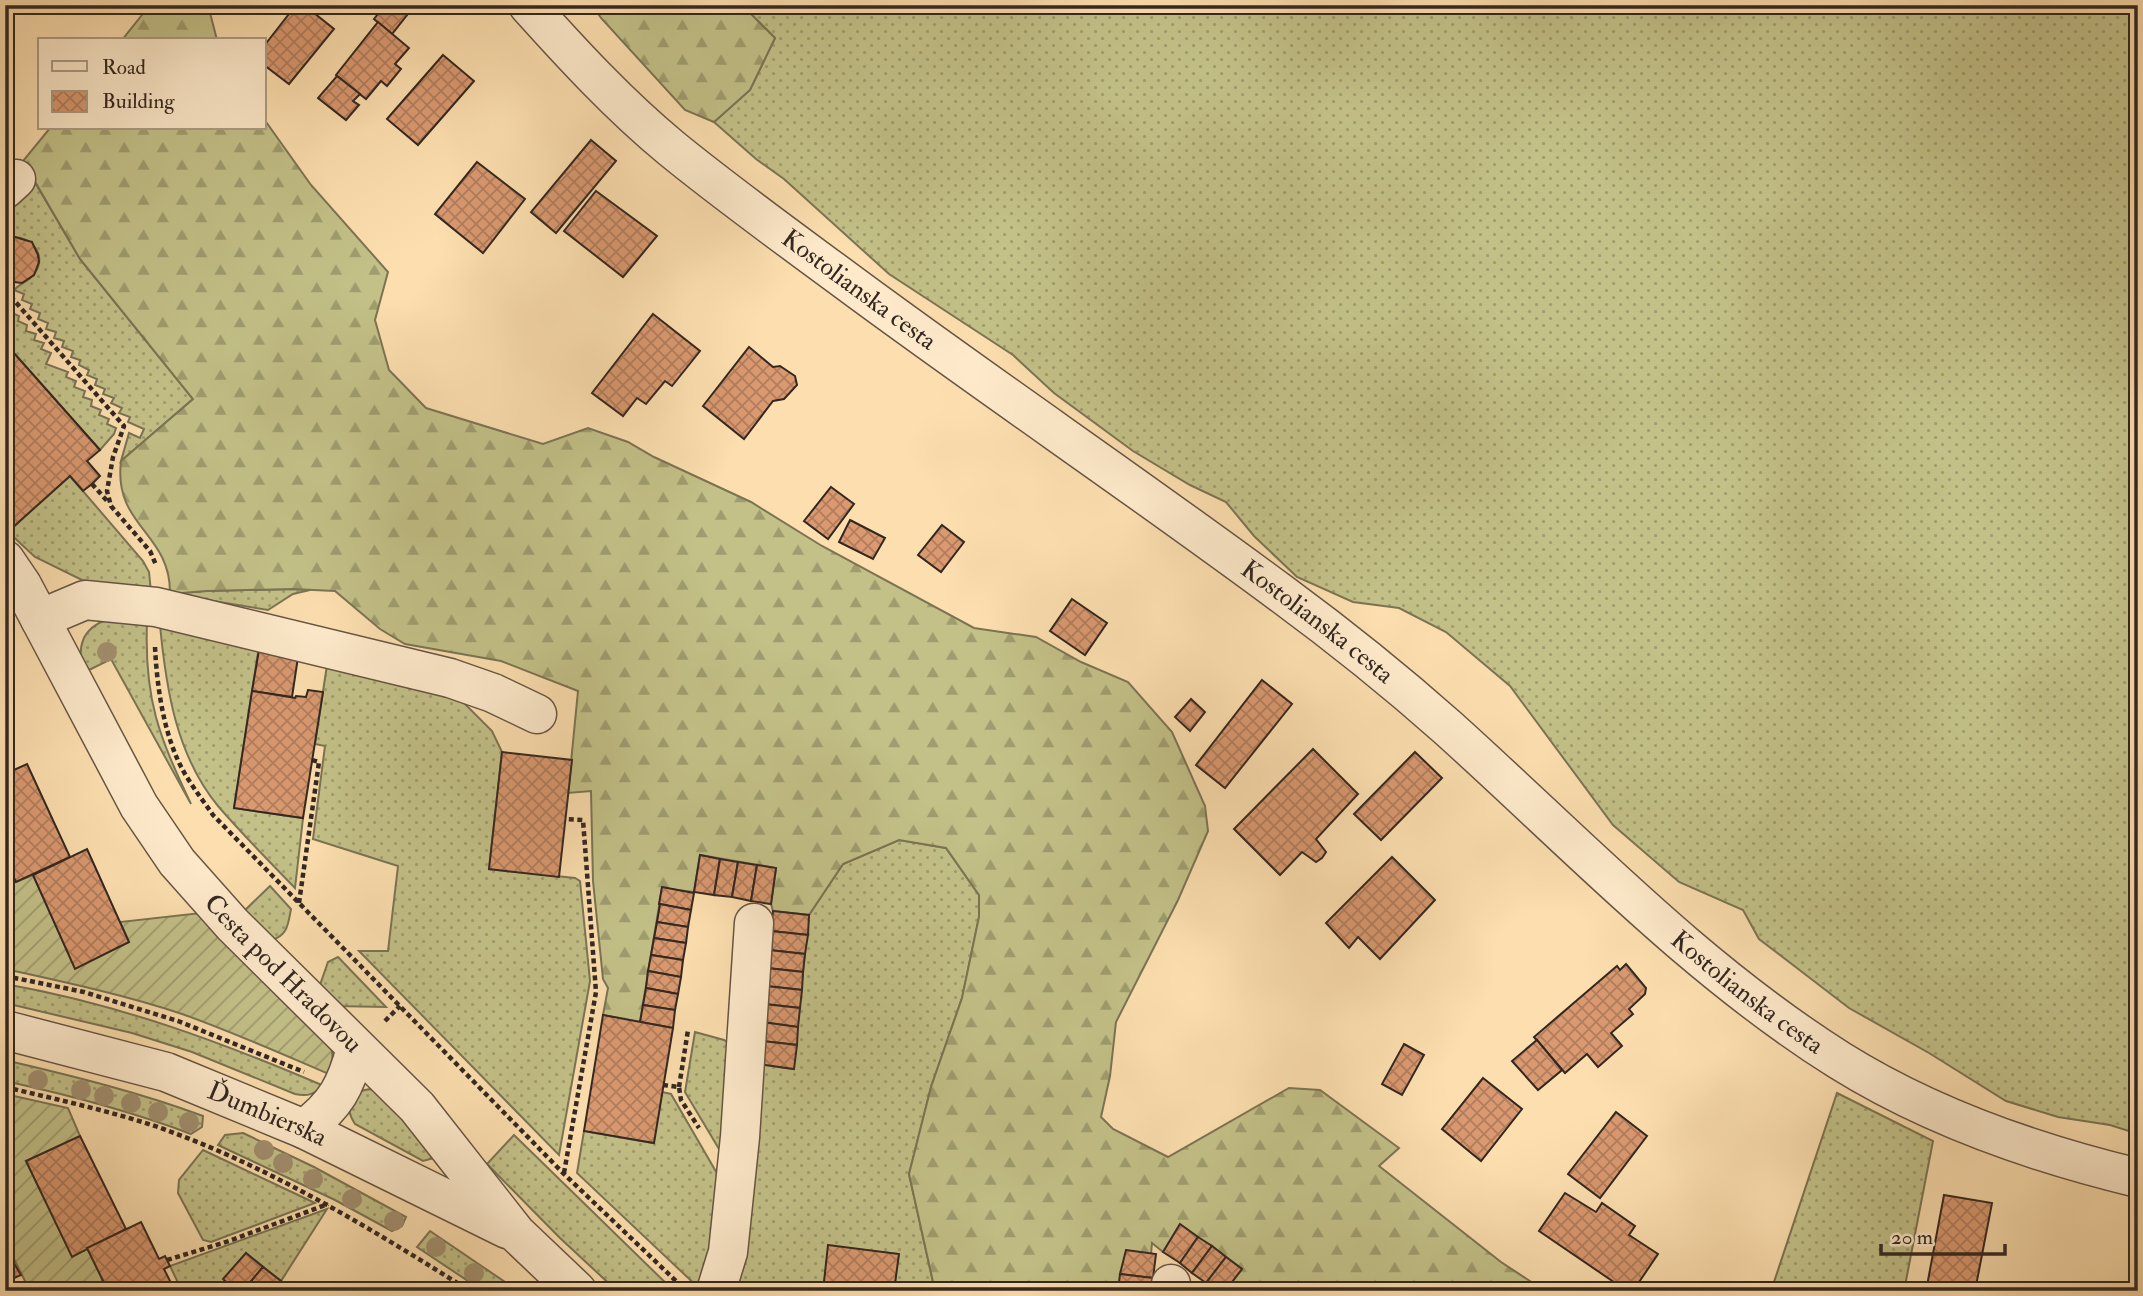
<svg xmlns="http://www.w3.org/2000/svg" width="2143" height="1296" font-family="'IM FELL Double Pica',serif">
<defs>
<pattern id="grass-dots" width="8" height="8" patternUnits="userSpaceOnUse" patternTransform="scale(1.75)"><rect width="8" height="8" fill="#c3c188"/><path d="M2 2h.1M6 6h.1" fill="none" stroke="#9f9d6f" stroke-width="1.8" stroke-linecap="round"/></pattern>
<pattern id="forest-firs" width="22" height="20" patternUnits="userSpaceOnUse" patternTransform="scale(1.75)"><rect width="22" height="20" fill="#c3c188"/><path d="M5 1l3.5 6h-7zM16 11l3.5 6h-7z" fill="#9f9d6f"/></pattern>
<pattern id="garden-furrows" width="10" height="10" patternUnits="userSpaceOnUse" patternTransform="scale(1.75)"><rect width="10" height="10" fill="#c3c188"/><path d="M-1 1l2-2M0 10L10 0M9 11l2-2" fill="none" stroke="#9f9d6f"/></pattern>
<pattern id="building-cross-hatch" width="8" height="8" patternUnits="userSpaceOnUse" patternTransform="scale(1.75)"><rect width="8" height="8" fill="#da9970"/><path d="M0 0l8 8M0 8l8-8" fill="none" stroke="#b17d5c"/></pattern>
</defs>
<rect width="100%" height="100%" fill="#fddfaf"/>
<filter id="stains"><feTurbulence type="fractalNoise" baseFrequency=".00286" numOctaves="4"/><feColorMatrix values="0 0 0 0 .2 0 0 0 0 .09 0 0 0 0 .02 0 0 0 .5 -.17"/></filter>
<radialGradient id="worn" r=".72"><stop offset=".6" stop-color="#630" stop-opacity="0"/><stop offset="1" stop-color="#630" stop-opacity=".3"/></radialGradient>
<!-- grass -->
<g fill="url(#grass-dots)" stroke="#7b7454" stroke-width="2">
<path d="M 742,5 L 2138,5 L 2138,1134 L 2110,1125 L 2058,1117 L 2006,1101 L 1929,1053 L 1849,1008 L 1759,939 L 1743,910 L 1679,882 L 1613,825 L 1510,686 L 1446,632 L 1399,608 L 1353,602 L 1297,577 L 1254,536 L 1226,502 L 1190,485 L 1133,451 L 1054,393 L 1013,355 L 889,274 L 784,179 L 756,159 L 714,122 L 750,90 L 775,38 Z"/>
<path d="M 36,184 L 80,259 L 193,399 L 121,461 L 129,433 L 140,438 L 144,429 L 128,422 L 130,417 L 119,413 L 122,408 L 111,403 L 114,398 L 103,394 L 105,389 L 95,385 L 97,379 L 87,375 L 89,370 L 79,365 L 80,360 L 71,357 L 73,351 L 62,347 L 64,341 L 54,338 L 56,332 L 46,329 L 48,323 L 38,319 L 40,313 L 30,309 L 32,304 L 22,300 L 24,294 L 14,290 C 20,283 30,281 35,273 C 49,252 26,231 5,239 L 5,211 Z"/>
<path d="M 5,304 L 11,306 L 10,312 L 19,316 L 18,321 L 27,325 L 26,331 L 36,334 L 34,340 L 44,343 L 41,349 L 51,353 L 46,364 L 68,372 L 66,377 L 76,381 L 74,387 L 85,391 L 83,397 L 92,400 L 91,406 L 101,410 L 99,415 L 109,419 L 107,424 L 116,428 L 114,434 L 100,450 L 5,343 Z"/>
<path d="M 70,476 L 143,561 L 149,572 L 151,592 L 82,580 L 35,557 L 5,529 L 9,525 L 12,528 Z"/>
<path d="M 292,589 L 310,590 L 293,594 L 268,610 L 170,594 L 206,591 Z"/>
<path d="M 109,619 L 147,622 C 144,700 159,736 191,804 L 111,659 L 83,673 C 77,647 81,628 109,619 Z"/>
<path d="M 160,625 L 259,646 L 234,808 L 303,818 L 295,888 C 269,861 242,834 218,806 C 176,755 166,688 160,625 Z"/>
<path d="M 327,665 L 442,691 L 463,702 L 492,731 L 502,752 L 489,869 L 575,878 L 580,881 L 590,981 L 559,1155 L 359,951 L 388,951 L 398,866 L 313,839 L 325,746 L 315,744 Z"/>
<path d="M 899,840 L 946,848 L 979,895 L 979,917 L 962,998 L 931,1087 L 909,1174 L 935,1291 L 894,1291 L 898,1254 L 829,1246 L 823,1291 L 730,1291 L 758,1064 L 793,1069 L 809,915 L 843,864 Z"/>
<path d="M 270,886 L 291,909 C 288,924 288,935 272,940 L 242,913 Z"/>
<path d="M 338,957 L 386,1007 L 333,1006 L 320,985 L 328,962 Z"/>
<path d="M 5,984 C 118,1004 219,1041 324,1086 C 314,1094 308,1097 295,1094 L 192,1052 L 132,1033 L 5,1003 Z"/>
<path d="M 695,1032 L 724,1040 L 730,1044 L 725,1152 L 719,1149 L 685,1092 Z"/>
<path d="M 13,1062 C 77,1077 141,1093 203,1116 L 202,1127 L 191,1134 C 131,1111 69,1095 5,1081 Z"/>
<path d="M 371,1089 L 380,1095 L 429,1145 L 434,1158 L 423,1161 L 355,1124 C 343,1106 350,1091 371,1089 Z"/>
<path d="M 662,1092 L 671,1094 L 722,1182 L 702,1291 L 577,1173 L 584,1131 L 653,1143 Z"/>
<path d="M 1837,1093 L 1933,1141 L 1904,1291 L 1771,1291 Z"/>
<path d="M 243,1133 L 314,1167 L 406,1217 L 402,1226 L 392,1231 L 335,1200 L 218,1145 L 225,1135 Z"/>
<path d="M 514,1135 L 674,1291 L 617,1291 L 560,1238 L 487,1164 Z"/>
<path d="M 203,1150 L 315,1203 L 211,1242 L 203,1240 L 178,1193 L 179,1180 Z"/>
<path d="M 327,1209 L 281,1281 L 246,1253 L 236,1291 L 182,1291 L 170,1266 Z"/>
<path d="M 430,1231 L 508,1284 L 503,1291 L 483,1291 L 417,1247 Z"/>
</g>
<!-- forest -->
<g fill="url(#forest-firs)" stroke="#7b7454" stroke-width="2">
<path d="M 150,5 L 208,5 L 217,40 L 122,40 Z"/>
<path d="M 592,5 L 742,5 L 775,38 L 750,90 L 714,122 L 685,110 L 601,18 Z"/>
<path d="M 264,119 L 311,185 L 388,272 L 375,320 L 389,370 L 426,408 L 543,444 L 588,428 L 628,442 L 654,457 L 751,502 L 822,546 L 974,628 L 1036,637 L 1081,662 L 1128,682 L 1172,732 L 1205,806 L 1208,831 L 1178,900 L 1116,1022 L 1110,1076 L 1101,1117 L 1113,1129 L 1168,1157 L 1289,1088 L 1320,1090 L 1399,1148 L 1379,1166 L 1501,1262 L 1545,1291 L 1225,1291 L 1242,1269 L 1212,1246 L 1163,1252 L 1152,1243 L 1151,1254 L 1118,1291 L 935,1291 L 909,1174 L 931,1087 L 962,998 L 979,917 L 979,895 L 946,848 L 899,840 L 843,864 L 809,915 L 773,911 L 771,904 L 776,868 L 700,855 L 694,892 L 662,888 L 640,1022 L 603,1015 L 608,988 L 603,979 L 593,881 L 591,791 L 568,793 L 578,691 L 501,661 L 405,644 L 380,629 L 335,591 L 292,589 L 206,591 L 170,594 C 171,532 113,527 121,461 L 193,399 L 80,259 L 23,161 L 50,128 L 264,128 Z"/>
</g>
<!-- garden -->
<g fill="url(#garden-furrows)" stroke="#7b7454" stroke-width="2">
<path d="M 5,859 L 16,882 L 33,875 L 75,968 L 129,942 L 120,922 L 201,913 L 332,1050 L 333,1065 L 331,1075 C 282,1054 233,1032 182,1014 C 125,995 64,982 5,969 Z"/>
<path d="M 5,1094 L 68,1108 L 80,1136 L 26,1161 L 72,1256 L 87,1248 L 108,1291 L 30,1291 L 13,1257 L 5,1260 Z"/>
</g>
<!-- building -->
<g fill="url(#building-cross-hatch)" stroke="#332721" stroke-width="2">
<path d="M 296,5 L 304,5 L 334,29 L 289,84 L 264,65 L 264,46 Z"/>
<path d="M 385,5 L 415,5 L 392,34 L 374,19 Z"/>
<path d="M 378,22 L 409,48 L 395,64 L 401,69 L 387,86 L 381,81 L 366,99 L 336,75 Z"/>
<path d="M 443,55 L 474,81 L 418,145 L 387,119 Z"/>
<path d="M 337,76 L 360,94 L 353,101 L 359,105 L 346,120 L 318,98 Z"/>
<path d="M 591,140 L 616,161 L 556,233 L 531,212 Z"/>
<path d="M 477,162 L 525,199 L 483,253 L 435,214 Z"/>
<path d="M 596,191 L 657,236 L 623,277 L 564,231 Z"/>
<path d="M 15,237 L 32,242 L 38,255 L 39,262 L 34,275 L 22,283 L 5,281 L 5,239 Z"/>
<path d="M 653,314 L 700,351 L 672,386 L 665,381 L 646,404 L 637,398 L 623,416 L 592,393 Z"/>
<path d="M 5,343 L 100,450 L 87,461 L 100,476 L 92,484 L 83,491 L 70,476 L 12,528 L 9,525 L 5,528 Z"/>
<path d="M 749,347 L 773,367 L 780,366 L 795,376 L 797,385 L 784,399 L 773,401 L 744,439 L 703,406 Z"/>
<path d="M 831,487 L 854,504 L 828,539 L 804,521 Z"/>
<path d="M 850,520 L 885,538 L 873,559 L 839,542 Z"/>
<path d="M 942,525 L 964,542 L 941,572 L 918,555 Z"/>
<path d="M 1072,599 L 1107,623 L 1085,655 L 1050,631 Z"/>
<path d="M 259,650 L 298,657 L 292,697 L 252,691 Z"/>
<path d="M 1262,680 L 1292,704 L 1225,788 L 1196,765 Z"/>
<path d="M 308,690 L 323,692 L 303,818 L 234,808 L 252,691 L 295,698 L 296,696 L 306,697 Z"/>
<path d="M 1191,699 L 1205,712 L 1190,731 L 1175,717 Z"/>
<path d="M 1313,749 L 1358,794 L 1316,839 L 1326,852 L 1322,858 L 1316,862 L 1302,852 L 1280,875 L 1234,829 Z"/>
<path d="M 502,752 L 572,760 L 559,877 L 489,869 Z"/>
<path d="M 1415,752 L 1442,778 L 1381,840 L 1354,814 Z"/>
<path d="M 27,764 L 70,857 L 16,882 L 5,859 L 5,774 Z"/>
<path d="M 87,849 L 129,942 L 75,969 L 33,875 Z"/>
<path d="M 700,855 L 720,859 L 714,895 L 694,892 Z"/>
<path d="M 1392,857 L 1435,900 L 1380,959 L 1358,937 L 1349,948 L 1326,923 Z"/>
<path d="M 720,859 L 738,862 L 732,897 L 714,895 Z"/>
<path d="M 738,862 L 757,865 L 751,901 L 732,897 Z"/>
<path d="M 757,865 L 776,868 L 771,904 L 751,901 Z"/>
<path d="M 662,887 L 694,893 L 691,910 L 659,904 Z"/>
<path d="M 660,904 L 691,910 L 688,927 L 657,922 Z"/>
<path d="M 773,911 L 809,915 L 808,935 L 771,931 Z"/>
<path d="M 657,922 L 688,927 L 686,943 L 654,938 Z"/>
<path d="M 771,931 L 808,935 L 805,954 L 769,950 Z"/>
<path d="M 654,938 L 686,943 L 683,960 L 651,955 Z"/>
<path d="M 769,950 L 805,954 L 803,972 L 767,968 Z"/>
<path d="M 651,955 L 683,960 L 681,977 L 648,971 Z"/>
<path d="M 1626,964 L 1646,988 L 1645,994 L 1629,1009 L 1633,1014 L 1611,1033 L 1622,1046 L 1598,1067 L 1587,1054 L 1565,1073 L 1534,1037 L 1617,966 L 1620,970 Z"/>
<path d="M 767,968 L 803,972 L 802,990 L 766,986 Z"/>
<path d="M 648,971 L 681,977 L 678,994 L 646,988 Z"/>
<path d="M 766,986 L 802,990 L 800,1008 L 764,1004 Z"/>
<path d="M 646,988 L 678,994 L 675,1010 L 643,1005 Z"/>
<path d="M 764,1004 L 800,1008 L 798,1027 L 762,1022 Z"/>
<path d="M 643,1005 L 675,1010 L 673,1028 L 640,1022 Z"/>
<path d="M 603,1015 L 673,1028 L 654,1143 L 584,1131 Z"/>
<path d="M 762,1022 L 798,1027 L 797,1045 L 761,1041 Z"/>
<path d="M 1537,1040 L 1562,1070 L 1538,1090 L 1512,1061 Z"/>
<path d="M 761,1041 L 797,1045 L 794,1069 L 758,1064 Z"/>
<path d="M 1404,1044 L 1424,1055 L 1402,1095 L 1382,1084 Z"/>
<path d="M 1483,1078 L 1522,1109 L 1481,1161 L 1442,1129 Z"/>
<path d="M 1616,1112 L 1647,1136 L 1600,1198 L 1568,1174 Z"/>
<path d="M 80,1136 L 126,1229 L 72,1257 L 26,1161 Z"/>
<path d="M 1565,1193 L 1596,1212 L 1602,1203 L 1635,1226 L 1629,1235 L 1658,1254 L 1633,1291 L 1627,1291 L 1539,1231 Z"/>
<path d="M 1944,1195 L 1992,1203 L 1975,1291 L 1926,1291 Z"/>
<path d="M 141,1222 L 159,1259 L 165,1256 L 170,1266 L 164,1269 L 175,1291 L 108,1291 L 87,1248 Z"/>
<path d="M 1180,1224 L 1198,1237 L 1180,1263 L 1163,1252 Z"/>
<path d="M 1198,1237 L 1212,1246 L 1192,1273 L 1180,1263 Z"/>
<path d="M 828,1245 L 899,1254 L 894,1291 L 823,1291 Z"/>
<path d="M 1212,1246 L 1226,1257 L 1206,1283 L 1192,1273 Z"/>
<path d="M 1126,1250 L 1156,1254 L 1153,1278 L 1120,1274 Z"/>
<path d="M 246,1253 L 263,1267 L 243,1291 L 236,1291 L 223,1279 Z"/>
<path d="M 1226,1257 L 1242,1269 L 1225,1291 L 1217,1291 L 1206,1283 Z"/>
<path d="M 12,1260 L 21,1275 L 5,1282 L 5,1263 Z"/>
<path d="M 263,1267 L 281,1281 L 272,1291 L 243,1291 Z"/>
<path d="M 1120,1274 L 1153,1278 L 1151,1291 L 1118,1291 Z"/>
</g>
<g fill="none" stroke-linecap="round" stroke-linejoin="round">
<!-- minor casing -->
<g stroke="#654" stroke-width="41">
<g id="minor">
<path id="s1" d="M 528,5 C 573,55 619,105 671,148 C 731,197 794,242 856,288 C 997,392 1142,490 1282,594 C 1339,636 1394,680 1447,727 C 1574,841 1693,968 1839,1060 C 1930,1117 2034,1153 2138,1178"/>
<path d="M 5,189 L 16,179"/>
<path id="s2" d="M 5,560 L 22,585 L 139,806 L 177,862 L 233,925 L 417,1107 L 516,1233 L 577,1291"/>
<path d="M 40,619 L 85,600 L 156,607 L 450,678 L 493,693 L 537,714"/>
<path id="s3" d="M 5,1030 L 166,1072 L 304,1129 L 507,1229"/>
<path d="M 304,1129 C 336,1105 346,1086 356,1048"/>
<path d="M 1171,1284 L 1171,1291"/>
<path d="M 716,1291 L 728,1252 L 740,1137 L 754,923"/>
</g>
</g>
<!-- path -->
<g stroke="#332721" stroke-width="4.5" stroke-dasharray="5 3.5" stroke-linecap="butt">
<path d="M 5,290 L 124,426 L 113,457 L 107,491 L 111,506 L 150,551 L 156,565"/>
<path d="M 92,484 L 109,503"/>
<path d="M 155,647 C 157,688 164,738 185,774 C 194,789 204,802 213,815 L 564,1174 L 676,1281"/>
<path d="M 299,903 L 319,762 L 312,760"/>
<path d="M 5,976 L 84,992 L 178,1021 L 304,1072"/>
<path d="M 385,1021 L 400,1006"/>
<path d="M 663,1085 L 679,1087 L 681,1100 L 699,1128"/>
<path d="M 5,1087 C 55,1099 106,1110 155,1126 C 267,1165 370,1228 470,1291"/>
<path d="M 679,1087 L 688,1030"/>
<path d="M 564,1173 L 596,992 L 583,820 L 565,819"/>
<path d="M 167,1260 L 229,1241 L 328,1204"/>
</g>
<!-- minor -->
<use href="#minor" stroke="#feeacb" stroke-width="38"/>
</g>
<!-- trees -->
<g fill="#a28f6f">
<circle cx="107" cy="652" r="10"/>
<circle cx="38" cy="1080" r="10"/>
<circle cx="81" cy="1090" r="10"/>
<circle cx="104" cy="1096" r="10"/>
<circle cx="131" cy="1103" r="10"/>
<circle cx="158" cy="1112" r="10"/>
<circle cx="189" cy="1122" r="10"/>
<circle cx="264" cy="1150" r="10"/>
<circle cx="283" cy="1163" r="10"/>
<circle cx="313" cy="1179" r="10"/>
<circle cx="352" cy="1199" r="10"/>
<circle cx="394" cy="1221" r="10"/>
<circle cx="436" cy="1247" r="10"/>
<circle cx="474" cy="1273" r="10"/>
</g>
<g text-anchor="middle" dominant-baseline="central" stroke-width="7" stroke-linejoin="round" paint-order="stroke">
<!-- street labels -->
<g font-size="26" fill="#332721" stroke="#feeacb">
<text stroke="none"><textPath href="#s1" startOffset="438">Kostolianska cesta</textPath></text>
<text stroke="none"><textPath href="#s1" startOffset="1004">Kostolianska cesta</textPath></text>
<text stroke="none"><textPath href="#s2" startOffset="502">Cesta pod Hradovou</textPath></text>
<text stroke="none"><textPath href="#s1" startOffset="1572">Kostolianska cesta</textPath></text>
<text stroke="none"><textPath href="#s3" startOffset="276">Ďumbierska</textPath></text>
</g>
</g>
<!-- margin -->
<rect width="2143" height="1296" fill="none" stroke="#fddfaf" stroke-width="28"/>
<rect x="7" y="7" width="2129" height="1282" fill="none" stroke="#332721" stroke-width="3.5"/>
<rect x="14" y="14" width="2115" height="1268" fill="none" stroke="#332721" stroke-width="2"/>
<!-- legend -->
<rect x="38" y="38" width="228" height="91" fill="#feeacb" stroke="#ad9c87" stroke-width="2"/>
<rect x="52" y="61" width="35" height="10" fill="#feeacb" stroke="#ad9c87" stroke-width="2"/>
<text x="102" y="74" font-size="21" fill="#332721">Road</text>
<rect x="52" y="91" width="35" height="21" fill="url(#building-cross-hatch)" stroke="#ad9c87" stroke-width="2"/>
<text x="102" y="108" font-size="21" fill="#332721">Building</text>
<!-- scale -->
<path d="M1881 1244v10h124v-10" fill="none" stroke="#332721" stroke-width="3.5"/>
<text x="1891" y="1244" font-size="21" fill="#332721" stroke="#feeacb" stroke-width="5" paint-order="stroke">20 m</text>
<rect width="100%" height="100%" filter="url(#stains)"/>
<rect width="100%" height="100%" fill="url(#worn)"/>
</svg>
